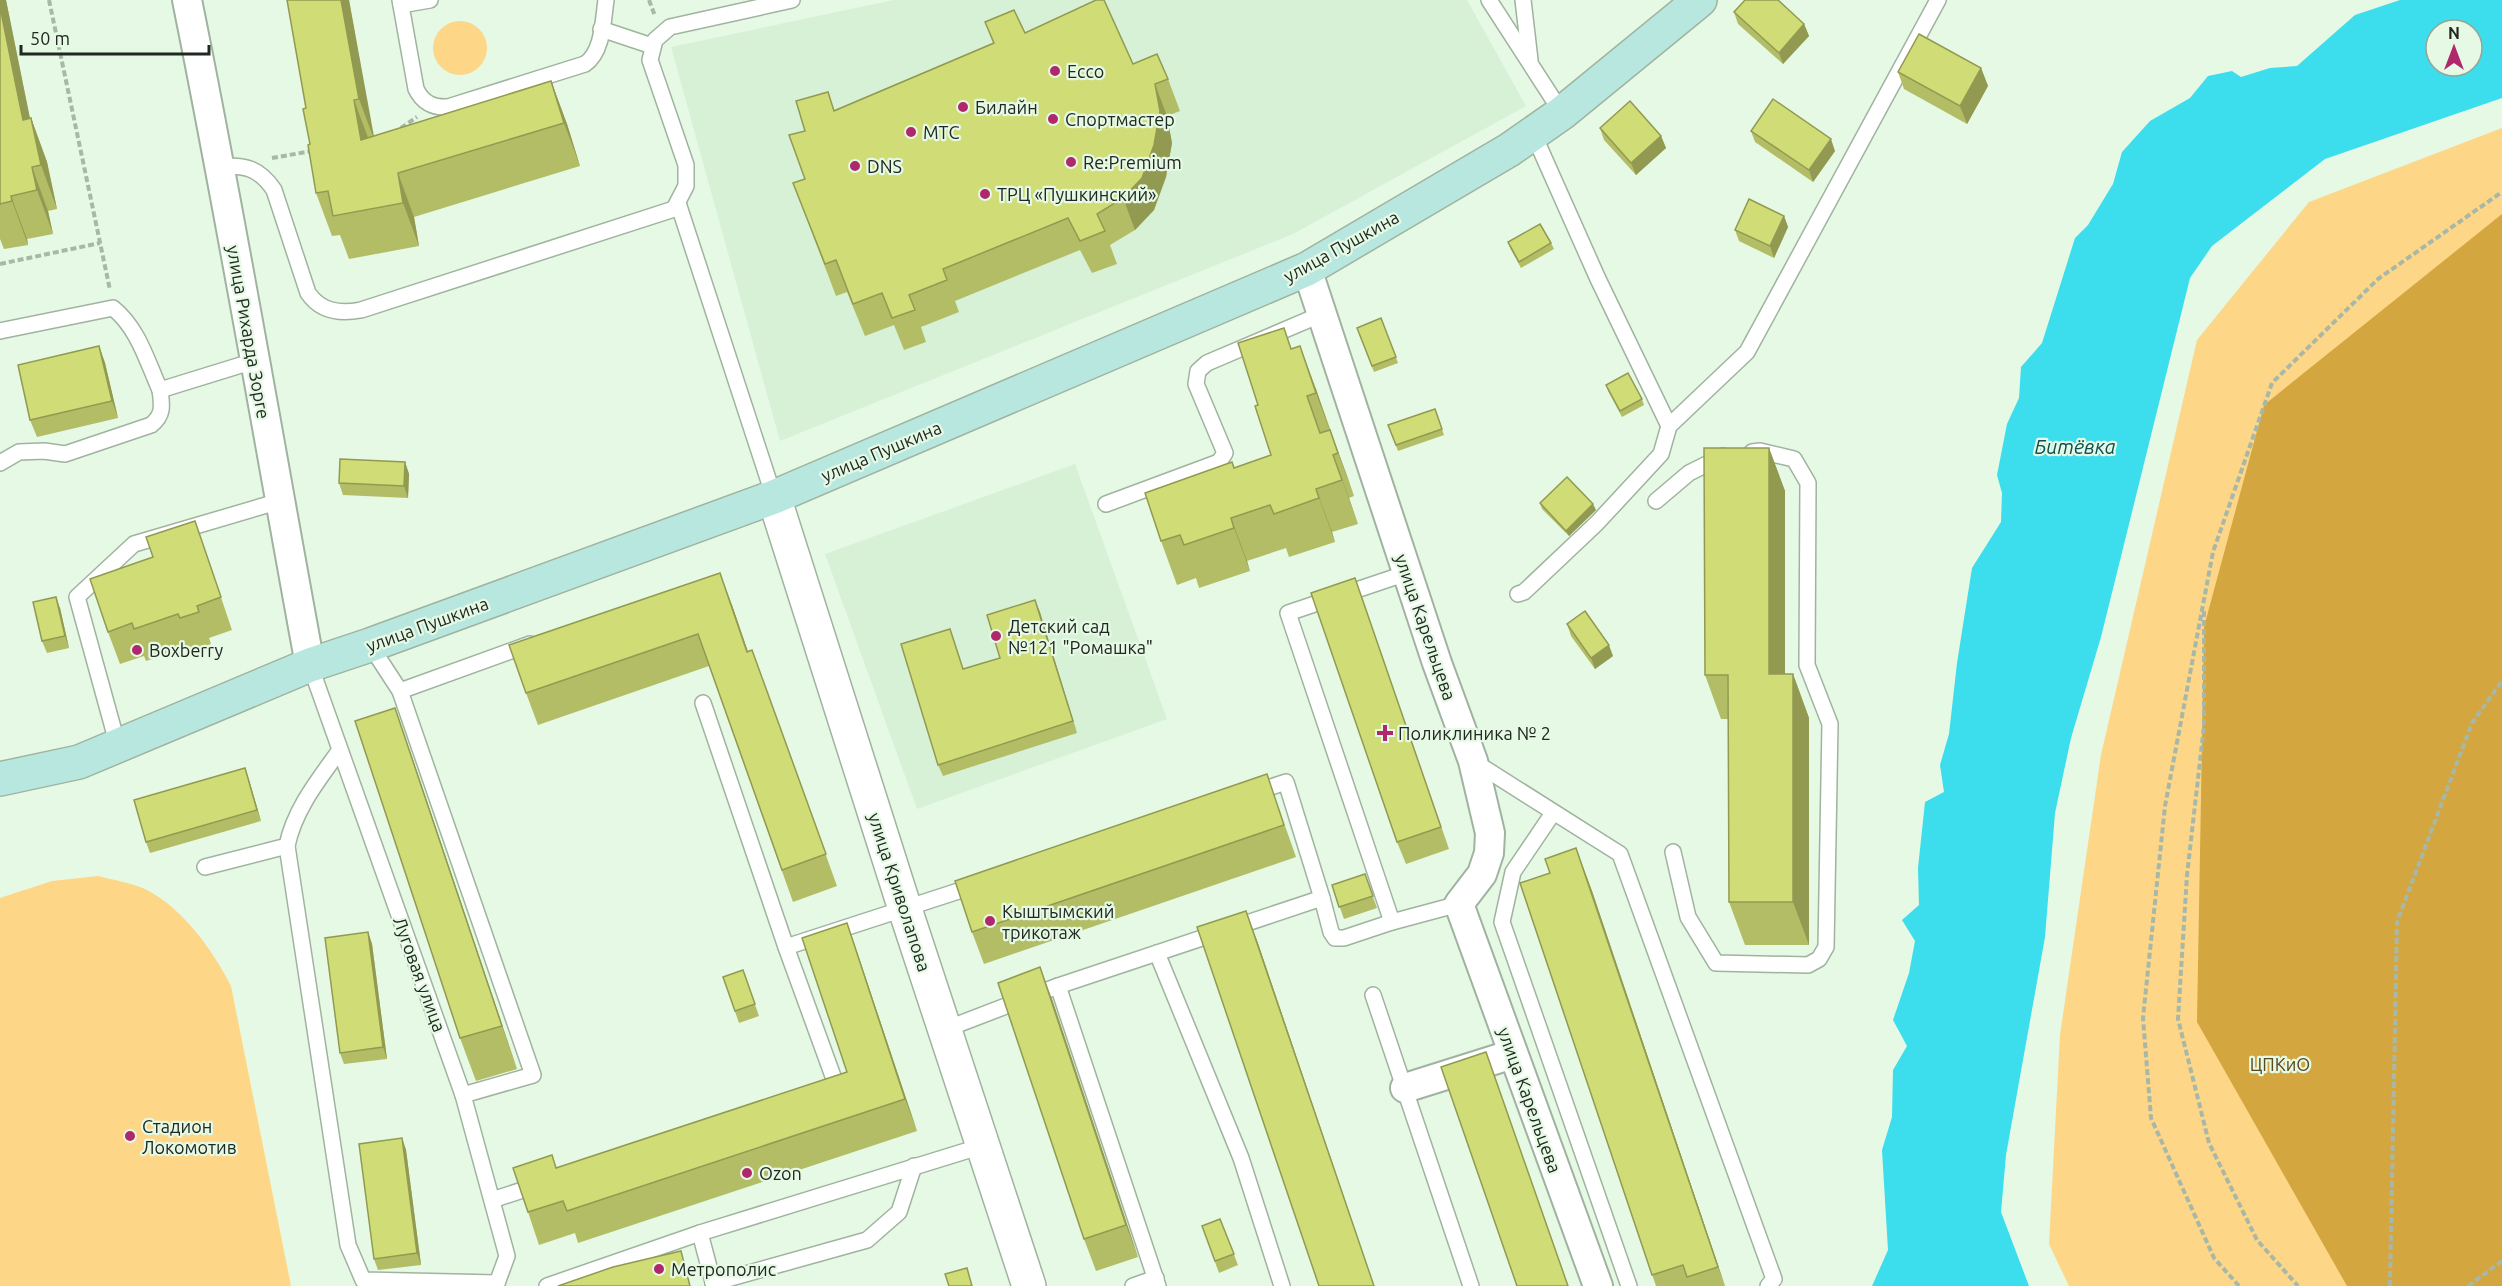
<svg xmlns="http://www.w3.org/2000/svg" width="2502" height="1286" font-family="Ubuntu,sans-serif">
<rect width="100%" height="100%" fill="#e5f9e5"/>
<!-- built -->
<g fill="#d7f1d6">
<path d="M 894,0 L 1467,0 L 1526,106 L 1293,234 L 780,441 L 671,47 Z"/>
<path d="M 1075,464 L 1167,719 L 917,809 L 825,554 Z"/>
</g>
<!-- green -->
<g fill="#fdd687">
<circle cx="460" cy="48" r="27"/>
<path d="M 2502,128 L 2502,1286 L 2069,1286 L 2049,1244 L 2060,1035 L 2101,755 L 2197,340 L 2309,202 Z"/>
<path d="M 98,876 C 113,880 133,883 147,890 C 184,910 212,949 231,986 L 291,1286 L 0,1286 L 0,898 L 52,881 Z"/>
</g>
<!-- forest -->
<path fill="#d3a640" d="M 2502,214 L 2502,1286 L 2347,1286 L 2197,1022 L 2204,627 L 2264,405 Z"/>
<!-- water -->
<path fill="#3cddec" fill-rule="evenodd" d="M 2400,0 L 2502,0 L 2502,98 L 2325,159 L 2212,246 L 2190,278 L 2101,637 L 2071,738 L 2055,813 L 2045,937 L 2006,1155 L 2001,1212 L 2029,1286 L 1872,1286 L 1888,1250 L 1882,1150 L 1892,1117 L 1893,1070 L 1907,1046 L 1893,1020 L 1909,973 L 1915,941 L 1902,920 L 1919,905 L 1918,868 L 1925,802 L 1944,792 L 1940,765 L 1949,734 L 1957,663 L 1972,568 L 2001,522 L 2002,493 L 1997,475 L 2007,424 L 2019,398 L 2021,367 L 2042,343 L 2075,238 L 2088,225 L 2113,184 L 2122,152 L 2150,121 L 2190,98 L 2208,76 L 2232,71 L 2241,77 L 2270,68 L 2297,66 L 2355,15 ZM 2436,30 L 2472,30 L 2472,66 L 2436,66 Z"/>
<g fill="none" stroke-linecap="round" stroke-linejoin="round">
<!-- service casing -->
<g stroke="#a0b3a0" stroke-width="18">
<g id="service">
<path d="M 400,0 L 416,89 C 423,103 433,108 448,107 L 585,64 C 603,52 603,20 606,0"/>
<path d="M 1489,0 L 1562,113"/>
<path d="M 1523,0 L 1530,60"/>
<path d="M 401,5 L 430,0"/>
<path d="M 601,29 L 652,46"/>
<path d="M 1533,133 L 1598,279 L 1669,426 L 1747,352 L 1938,0"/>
<path d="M 221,167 C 245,164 260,169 274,190 L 308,293 C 321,312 340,314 361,310 L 674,209 L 686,186 L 686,165 L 650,60 L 655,40 L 670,27 L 792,0"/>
<path d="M 678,203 L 774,497"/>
<path d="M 0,331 L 113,308 C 138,328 147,361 160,390 L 254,361"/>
<path d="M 0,463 L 19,452 L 44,451 L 65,454 L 151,425 C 164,415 162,405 160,390"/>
<path d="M 1656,501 L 1689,473 L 1723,456"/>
<path d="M 1106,504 L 1219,462 L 1225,453 L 1196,384 L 1198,371 L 1207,363 L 1322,314"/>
<path d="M 1518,594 L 1524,592 L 1597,523 L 1661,454 L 1669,426"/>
<path d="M 370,645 L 400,691 L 533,1075 L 463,1095"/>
<path d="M 310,665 L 463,1095 L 507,1256 L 496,1286"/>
<path d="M 400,691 L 530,644"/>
<path d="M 703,703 L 786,947 L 838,1090 L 832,1091"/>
<path d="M 118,746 L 77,597 L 134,544 L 280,501"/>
<path d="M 340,750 C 319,779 294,810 287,846 L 348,1245 L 363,1280 L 497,1283"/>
<path d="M 1473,761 L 1620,854 L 1774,1279 L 1768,1286"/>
<path d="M 1253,793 L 1286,782 L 1322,898"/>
<path d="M 1553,813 L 1513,872 L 1502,922 L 1629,1286"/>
<path d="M 1673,852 L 1688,917 L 1716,963 L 1808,965 L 1819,959 L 1826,947 L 1830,724 L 1807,665 L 1808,483 L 1794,459 L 1760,451 L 1752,452"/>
<path d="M 205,867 L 287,846"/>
<path d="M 1392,922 L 1288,613 L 1407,573"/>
<path d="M 786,947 L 977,885"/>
<path d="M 1157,953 L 1241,1158 L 1282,1286"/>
<path d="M 1058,986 L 1158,1286"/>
<path d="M 1373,995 L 1471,1286"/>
<path d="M 946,1029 L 1058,986 L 1322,898 L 1331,932 L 1335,938 L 1344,938 L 1392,922 L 1459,904"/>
<path d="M 492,1200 L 538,1185"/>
<path d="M 700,1233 L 714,1286"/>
<path d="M 713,1283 L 867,1240 L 899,1212 L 914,1166"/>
<path d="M 547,1286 L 700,1233 L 982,1146"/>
<path d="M 1133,1286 L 1156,1278"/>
</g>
</g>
<!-- minor casing -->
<g stroke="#a0b3a0" stroke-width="32">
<g id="minor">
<path d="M 187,0 C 232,221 269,443 310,665"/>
<path d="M 1307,269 L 1437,663 L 1473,761 L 1490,833 L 1489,853 L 1482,874 L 1459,904 L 1598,1286"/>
<path d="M 1405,1088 L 1513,1054"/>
</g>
</g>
<!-- tertiary casing -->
<g stroke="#a0b3a0" stroke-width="36">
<path id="tertiary" d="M 774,497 L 905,909 L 1029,1286"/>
</g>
<!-- secondary casing -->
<g stroke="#a0b3a0" stroke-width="36">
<path id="secondary" d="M 0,779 L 79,762 L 310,665 L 370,645 L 774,497 L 1307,269 L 1509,150 L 1562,113 L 1700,0"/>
</g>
<!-- path -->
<g stroke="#a8b8a8" stroke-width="4" stroke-dasharray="6 3" stroke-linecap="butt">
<path d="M 49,0 L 110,290"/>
<path d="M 649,0 L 655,16"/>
<path d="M 401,128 L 417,117"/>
<path d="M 272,158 L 312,151"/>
<path d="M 0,264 L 100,243"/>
<path d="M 2204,611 L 2204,726 L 2187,875 L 2178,1019 L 2209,1143 L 2257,1240 L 2298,1286"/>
<path d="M 2239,1286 L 2214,1258 L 2151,1118 L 2143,1018 L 2165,806 L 2213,552 L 2272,383 L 2378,279 L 2502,192"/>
<path d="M 2390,1286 L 2397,922 L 2472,723 L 2502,681"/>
<path d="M 2468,1286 L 2502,1261"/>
</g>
<!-- service -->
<use href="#service" stroke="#fff" stroke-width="15"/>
<!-- minor -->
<use href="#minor" stroke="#fff" stroke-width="28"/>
<!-- tertiary -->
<use href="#tertiary" stroke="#fff" stroke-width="33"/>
<!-- secondary -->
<use href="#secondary" stroke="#b7e7de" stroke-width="33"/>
</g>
<!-- wall -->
<g fill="#b3bd65">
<path d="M 0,0 L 6,0 L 30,119 L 31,118 L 47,162 L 57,209 L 48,211 L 53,234 L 27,239 L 28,245 L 4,249 L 0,239 Z"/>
<path d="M 287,0 L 349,0 L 373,136 L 551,81 L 567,124 L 580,166 L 414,217 L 419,246 L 349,259 L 340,235 L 332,236 L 316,193 L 306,108 Z"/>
<path d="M 1734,12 L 1804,24 L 1809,36 L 1783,64 L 1738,24 Z"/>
<path d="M 985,22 L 1133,64 L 1168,79 L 1180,111 L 1167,116 L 1172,143 L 1166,177 L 1154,210 L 1135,230 L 1110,245 L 1117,264 L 1092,273 L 1080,250 L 955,301 L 959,312 L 921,327 L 926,342 L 904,350 L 894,325 L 865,336 L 847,292 L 836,296 L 793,183 L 805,179 L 789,135 L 805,131 L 834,110 L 993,43 Z"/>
<path d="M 1981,68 L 1988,86 L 1967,124 L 1904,89 L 1898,72 Z"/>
<path d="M 1600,128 L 1661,136 L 1666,148 L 1636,175 L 1604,140 Z"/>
<path d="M 1751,131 L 1835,151 L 1813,182 L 1755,142 Z"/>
<path d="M 1784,216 L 1788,227 L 1774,258 L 1739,241 L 1735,230 Z"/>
<path d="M 1508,242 L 1551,243 L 1554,249 L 1521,268 L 1510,248 Z"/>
<path d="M 1381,318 L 1398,363 L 1374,372 L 1357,328 Z"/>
<path d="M 1284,328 L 1291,349 L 1316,389 L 1354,496 L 1349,498 L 1358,524 L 1332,532 L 1335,542 L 1289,557 L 1286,548 L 1247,561 L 1250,571 L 1199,588 L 1196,578 L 1177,585 L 1161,541 L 1271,455 L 1258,405 Z"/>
<path d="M 99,346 L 105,363 L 118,418 L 37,437 L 30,420 Z"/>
<path d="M 1606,385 L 1642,399 L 1644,405 L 1622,417 L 1608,391 Z"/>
<path d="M 1435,409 L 1444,435 L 1398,451 L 1388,425 Z"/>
<path d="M 1769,448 L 1785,491 L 1785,674 L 1793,674 L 1809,718 L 1809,945 L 1745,945 L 1729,902 L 1729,719 L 1721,719 L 1705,675 Z"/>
<path d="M 405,462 L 409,474 L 408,498 L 343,495 L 339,483 Z"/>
<path d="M 1540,503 L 1596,510 L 1569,536 L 1542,509 Z"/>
<path d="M 206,553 L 232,630 L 209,638 L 211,644 L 192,650 L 190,646 L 146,661 L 144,656 L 120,664 L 108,632 Z"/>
<path d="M 1035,600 L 1077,733 L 943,776 L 938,765 L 954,640 L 963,669 L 1000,658 Z"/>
<path d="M 1363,601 L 1449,849 L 1406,864 L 1397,842 Z"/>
<path d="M 732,605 L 748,652 L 752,650 L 837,886 L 793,902 L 709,666 L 538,725 L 526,693 Z"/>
<path d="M 60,608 L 69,648 L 47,653 L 42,641 Z"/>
<path d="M 1567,624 L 1613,656 L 1595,669 L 1571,636 Z"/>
<path d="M 410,751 L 517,1069 L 476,1081 L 460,1038 Z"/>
<path d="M 245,768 L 261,821 L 150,853 L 146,842 Z"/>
<path d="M 1278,806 L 1296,857 L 984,964 L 972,932 Z"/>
<path d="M 1576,848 L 1592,891 L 1725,1286 L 1656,1286 L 1520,883 L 1550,873 Z"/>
<path d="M 1365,874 L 1377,908 L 1344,919 L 1332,885 Z"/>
<path d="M 847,923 L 858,955 L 917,1131 L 578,1243 L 575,1233 L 539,1245 L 528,1212 L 557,1168 L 847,1072 Z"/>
<path d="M 368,932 L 372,944 L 387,1059 L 344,1064 L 340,1053 Z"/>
<path d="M 743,970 L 759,1016 L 739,1023 L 723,977 Z"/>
<path d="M 1052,999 L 1138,1257 L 1096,1271 L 1084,1239 Z"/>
<path d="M 402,1138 L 406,1150 L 421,1265 L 378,1270 L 374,1259 Z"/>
<path d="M 1220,1219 L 1238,1265 L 1219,1273 L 1202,1226 Z"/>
</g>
<!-- shaded-wall -->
<g fill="#929a52">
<path d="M 0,0 L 6,0 L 39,163 L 23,120 L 0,7 Z"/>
<path d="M 341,0 L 349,0 L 375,142 L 359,99 Z"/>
<path d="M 1804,24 L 1809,36 L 1783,64 L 1779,53 Z"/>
<path d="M 1981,68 L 1988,86 L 1967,124 L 1960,106 Z"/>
<path d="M 551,81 L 567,124 L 580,166 L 564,123 Z"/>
<path d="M 1155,84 L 1167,116 L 1172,143 L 1166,177 L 1154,210 L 1135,230 L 1123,198 Z"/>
<path d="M 354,100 L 370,143 L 361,140 Z"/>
<path d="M 31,118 L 47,162 L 57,209 L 41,165 Z"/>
<path d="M 1661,136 L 1666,148 L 1636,175 L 1631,163 Z"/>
<path d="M 1831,139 L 1835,151 L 1813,182 L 1809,170 Z"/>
<path d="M 32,167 L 48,211 L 53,234 L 37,190 Z"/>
<path d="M 398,173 L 414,217 L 419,246 L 403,203 Z"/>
<path d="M 11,196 L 27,239 L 28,245 L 12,201 Z"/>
<path d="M 1784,216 L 1788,227 L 1774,258 L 1770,246 Z"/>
<path d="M 99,346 L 105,363 L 118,418 L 112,401 Z"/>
<path d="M 1300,346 L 1316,389 L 1332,437 L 1316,393 Z"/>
<path d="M 1330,430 L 1346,473 L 1354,496 L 1338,453 Z"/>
<path d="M 1769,448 L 1785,491 L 1785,718 L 1769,674 Z"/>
<path d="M 1333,455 L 1349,498 L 1358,524 L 1342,480 Z"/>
<path d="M 405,462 L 409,474 L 408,498 L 404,486 Z"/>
<path d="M 1316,489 L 1332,532 L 1335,542 L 1319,498 Z"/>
<path d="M 1593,504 L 1596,510 L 1569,536 L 1566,531 Z"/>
<path d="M 1231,518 L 1247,561 L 1250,571 L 1234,528 Z"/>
<path d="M 720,573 L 732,605 L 759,684 L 747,652 Z"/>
<path d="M 56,597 L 60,608 L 69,648 L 65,636 Z"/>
<path d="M 1035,600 L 1040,612 L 1077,733 L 1073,721 Z"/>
<path d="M 1609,645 L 1613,656 L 1595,669 L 1591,658 Z"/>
<path d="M 1793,674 L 1809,718 L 1809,945 L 1793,902 Z"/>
<path d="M 395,708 L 410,751 L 517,1069 L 502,1026 Z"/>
<path d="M 245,768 L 249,780 L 261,821 L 257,810 Z"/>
<path d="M 1576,848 L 1592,891 L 1725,1286 L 1718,1267 Z"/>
<path d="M 1246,911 L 1258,943 L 1374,1286 Z"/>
<path d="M 847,923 L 858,955 L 917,1131 L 905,1099 Z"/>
<path d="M 368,932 L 372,944 L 387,1059 L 383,1047 Z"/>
<path d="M 1040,967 L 1052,999 L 1138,1257 L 1126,1225 Z"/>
<path d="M 402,1138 L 406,1150 L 421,1265 L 417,1253 Z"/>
</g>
<!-- building -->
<g fill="#d0dc75" stroke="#929a52" stroke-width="1.5">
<path d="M 287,0 L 341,0 L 359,99 L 354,100 L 361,140 L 551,81 L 564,123 L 398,173 L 403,203 L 333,216 L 328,191 L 316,193 L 308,145 L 310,144 L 303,109 L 306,108 Z"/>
<path d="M 1096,0 L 1104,0 L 1133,64 L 1157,54 L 1168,79 L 1155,84 L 1160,111 L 1154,145 L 1142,178 L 1123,198 L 1097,214 L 1105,231 L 1080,241 L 1068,218 L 943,269 L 947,280 L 909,295 L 915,310 L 892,318 L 882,293 L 853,304 L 836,260 L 825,264 L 793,183 L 805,179 L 789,135 L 805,131 L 796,101 L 828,92 L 834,111 L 994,43 L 985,22 L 1014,10 L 1025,33 Z"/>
<path d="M 1745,0 L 1778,0 L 1804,24 L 1779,53 L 1734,12 Z"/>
<path d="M 0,7 L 23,120 L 31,118 L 41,165 L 32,167 L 37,190 L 11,196 L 12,201 L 0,204 Z"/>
<path d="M 1919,34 L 1981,68 L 1960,106 L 1898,72 Z"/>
<path d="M 1773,99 L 1831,139 L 1809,170 L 1751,131 Z"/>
<path d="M 1630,101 L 1661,136 L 1631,163 L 1600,128 Z"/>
<path d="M 1749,199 L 1784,216 L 1770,246 L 1735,230 Z"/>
<path d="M 1540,224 L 1551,243 L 1519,262 L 1508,242 Z"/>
<path d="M 1381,318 L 1396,357 L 1372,366 L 1357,328 Z"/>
<path d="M 1284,328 L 1291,349 L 1300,346 L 1316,393 L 1307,396 L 1320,433 L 1330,430 L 1338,453 L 1333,455 L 1342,480 L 1316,489 L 1319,498 L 1274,514 L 1270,505 L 1231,518 L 1234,528 L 1184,545 L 1180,535 L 1161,541 L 1145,493 L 1232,462 L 1234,468 L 1271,455 L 1255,406 L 1258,405 L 1238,343 Z"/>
<path d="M 99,346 L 112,401 L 30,420 L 18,365 Z"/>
<path d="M 1628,373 L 1642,399 L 1620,411 L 1606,385 Z"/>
<path d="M 1435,409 L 1442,429 L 1396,445 L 1388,425 Z"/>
<path d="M 1704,448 L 1769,448 L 1769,674 L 1793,674 L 1793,902 L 1729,902 L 1728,675 L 1705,675 Z"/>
<path d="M 340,459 L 405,462 L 404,486 L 339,483 Z"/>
<path d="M 1567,477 L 1593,504 L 1566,531 L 1540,503 Z"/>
<path d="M 195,521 L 221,597 L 197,606 L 199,612 L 180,618 L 178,614 L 134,629 L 132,623 L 108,632 L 90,579 L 153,557 L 146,537 Z"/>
<path d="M 720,573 L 747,652 L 752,650 L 826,854 L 782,870 L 698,634 L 526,693 L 509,645 Z"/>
<path d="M 1355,578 L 1441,827 L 1397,842 L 1311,593 Z"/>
<path d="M 56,597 L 65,636 L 42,641 L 33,602 Z"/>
<path d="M 1035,600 L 1073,721 L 938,765 L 901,644 L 950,629 L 963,669 L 1000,658 L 987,615 Z"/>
<path d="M 1585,611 L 1609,645 L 1591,658 L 1567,624 Z"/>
<path d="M 395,708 L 502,1026 L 460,1038 L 355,721 Z"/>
<path d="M 245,768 L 257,810 L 146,842 L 134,800 Z"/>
<path d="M 1267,774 L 1284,825 L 972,932 L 955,881 Z"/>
<path d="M 1576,848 L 1718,1267 L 1687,1277 L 1683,1265 L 1652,1275 L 1520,883 L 1550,873 L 1545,859 Z"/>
<path d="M 1365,874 L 1373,896 L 1339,907 L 1332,885 Z"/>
<path d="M 1246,911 L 1374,1286 L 1319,1286 L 1197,927 Z"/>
<path d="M 847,923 L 905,1099 L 567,1211 L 563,1201 L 528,1212 L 513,1168 L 552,1155 L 556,1168 L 847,1072 L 802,938 Z"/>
<path d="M 368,932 L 383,1047 L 340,1053 L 325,938 Z"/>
<path d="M 1040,967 L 1126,1225 L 1084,1239 L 998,983 Z"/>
<path d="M 743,970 L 755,1004 L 735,1011 L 723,977 Z"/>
<path d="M 1486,1052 L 1568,1286 L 1517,1286 L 1441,1067 Z"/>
<path d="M 402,1138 L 417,1253 L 374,1259 L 359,1144 Z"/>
<path d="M 1220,1219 L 1234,1254 L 1215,1261 L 1202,1226 Z"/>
<path d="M 681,1251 L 690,1286 L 558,1286 L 613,1267 Z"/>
<path d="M 967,1268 L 972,1286 L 949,1286 L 945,1274 Z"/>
</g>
<!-- markers -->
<g fill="#af286c" stroke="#e5f9e5" stroke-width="2">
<circle cx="1055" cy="71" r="6"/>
<circle cx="963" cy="107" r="6"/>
<circle cx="1053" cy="119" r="6"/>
<circle cx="911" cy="132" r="6"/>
<circle cx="1071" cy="162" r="6"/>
<circle cx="855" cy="166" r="6"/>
<circle cx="985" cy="194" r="6"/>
<circle cx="996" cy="636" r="6"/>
<circle cx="137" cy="650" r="6"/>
<path d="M1382 724h6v6h6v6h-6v6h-6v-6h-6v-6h6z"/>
<circle cx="990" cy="921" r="6"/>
<circle cx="130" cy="1136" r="6"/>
<circle cx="747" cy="1173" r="6"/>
<circle cx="659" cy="1269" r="6"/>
</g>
<g text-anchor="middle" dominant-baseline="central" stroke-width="4.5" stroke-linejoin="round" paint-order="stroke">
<!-- poi labels -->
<g font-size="18" fill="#212821" stroke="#e5f9e5" text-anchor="start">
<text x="1067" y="71">Ecco</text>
<text x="975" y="107">Билайн</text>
<text x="1065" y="119">Спортмастер</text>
<text x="923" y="132">МТС</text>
<text x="1083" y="162">Re:Premium</text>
<text x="867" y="166">DNS</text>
<text x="997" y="194">ТРЦ «Пушкинский»</text>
<text x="1008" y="626">Детский сад<tspan x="1008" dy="21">№121 "Ромашка"</tspan></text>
<text x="149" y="650">Boxberry</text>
<text x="1398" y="733">Поликлиника № 2</text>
<text x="1002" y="911">Кыштымский<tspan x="1002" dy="21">трикотаж</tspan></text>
<text x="142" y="1126">Стадион<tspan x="142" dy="21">Локомотив</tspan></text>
<text x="759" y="1173">Ozon</text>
<text x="671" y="1269">Метрополис</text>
</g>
<!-- street labels -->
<g font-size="18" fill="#212821" stroke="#e5f9e5">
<text transform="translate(1341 246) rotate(-29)">улица Пушкина</text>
<text transform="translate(249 332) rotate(80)">улица Рихарда Зорге</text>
<text transform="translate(881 451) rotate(-23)">улица Пушкина</text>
<text transform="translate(427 624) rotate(-20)">улица Пушкина</text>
<text transform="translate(1426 627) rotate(71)">улица Карельцева</text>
<text transform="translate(900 892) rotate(72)">улица Криволапова</text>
<text transform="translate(420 974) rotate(70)">Луговая улица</text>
<text transform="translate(1530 1100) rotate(70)">улица Карельцева</text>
</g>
<!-- park labels -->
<g font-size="18" fill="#5b481e" stroke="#e5f9e5">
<text x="2280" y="1064">ЦПКиО</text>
</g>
<!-- water labels -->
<g font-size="20" font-style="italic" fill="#094f55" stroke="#e5f9e5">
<text x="2075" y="446">Битёвка</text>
</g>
</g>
<!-- north arrow -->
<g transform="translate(2454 48)"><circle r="28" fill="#e5f9e5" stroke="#97a597" stroke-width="1.5"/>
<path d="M0-4.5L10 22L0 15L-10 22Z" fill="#af286c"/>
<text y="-9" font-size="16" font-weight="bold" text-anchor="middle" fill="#212821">N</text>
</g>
<!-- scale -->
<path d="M21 45v9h188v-9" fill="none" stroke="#212821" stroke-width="3"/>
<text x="30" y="45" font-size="18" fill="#212821" stroke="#e5f9e5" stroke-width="4.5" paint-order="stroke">50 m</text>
</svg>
